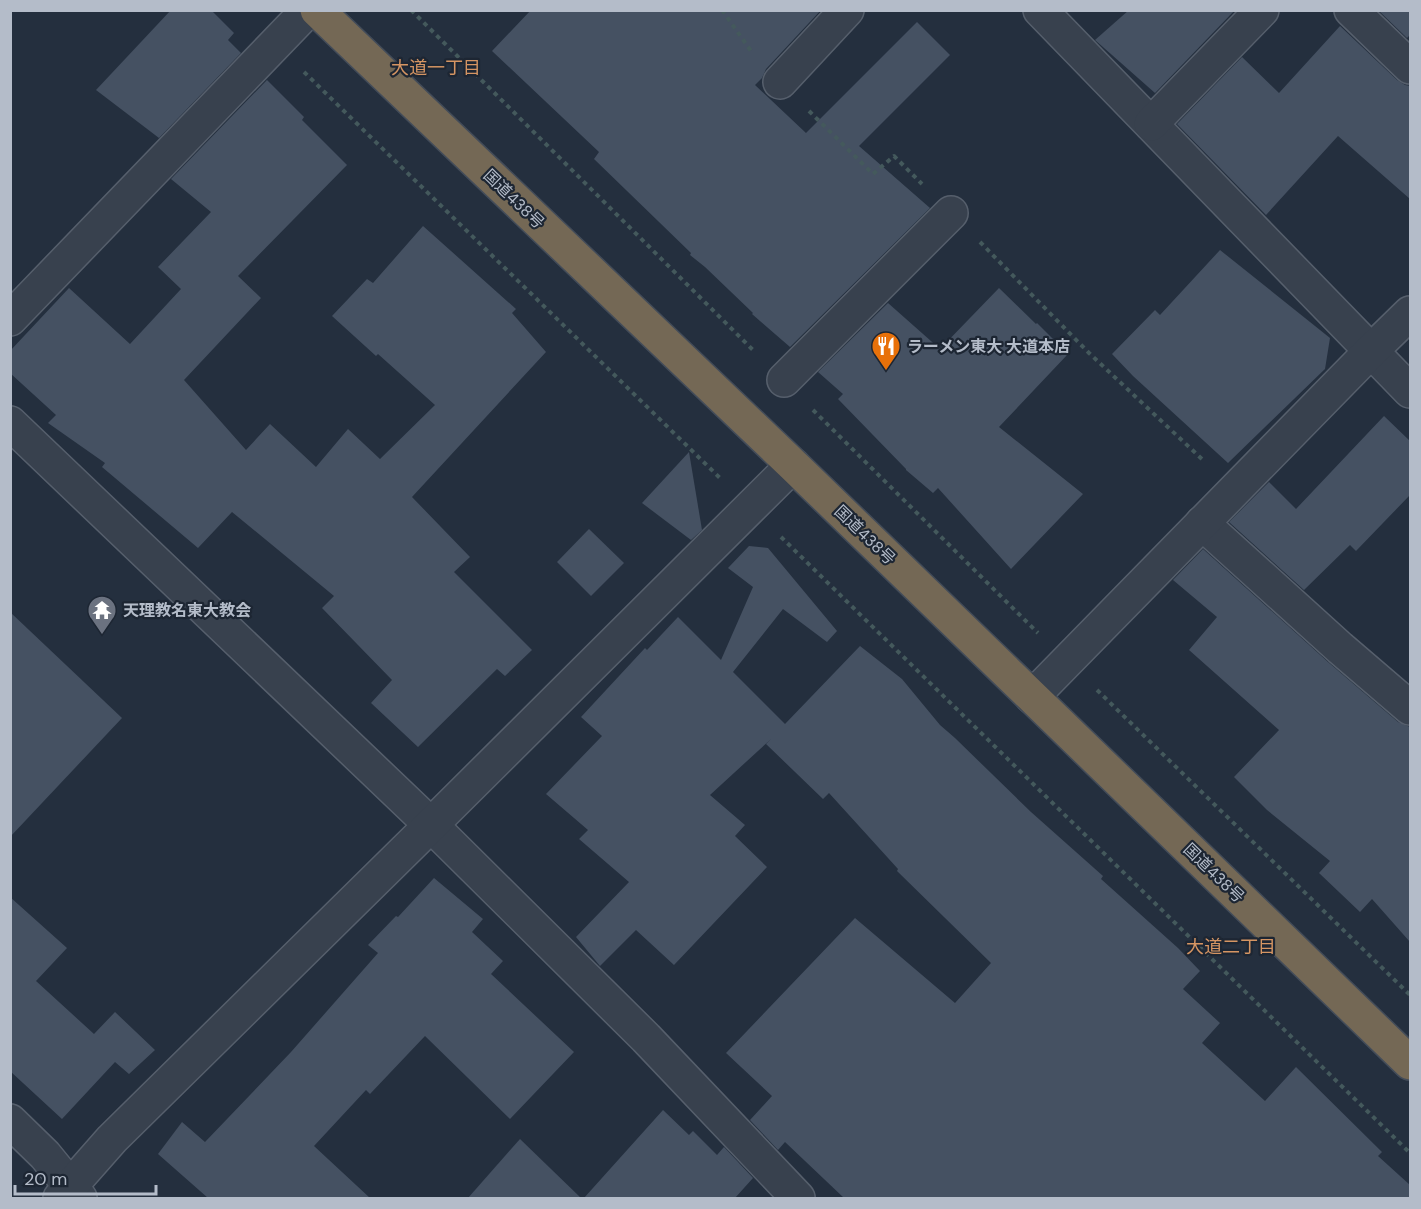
<svg xmlns="http://www.w3.org/2000/svg" width="1421" height="1209" font-family="'DM Sans','Noto Sans JP',sans-serif">
<rect width="100%" height="100%" fill="#242f3e"/>
<!-- building -->
<g fill="#455162">
<path d="M 171,10 L 211,10 L 234,33 L 228,40 L 241,53 L 159,138 L 96,90 Z"/>
<path d="M 531,10 L 821,10 L 766,69 L 762,78 L 755,85 L 806,133 L 917,22 L 950,55 L 859,146 L 930,208 L 790,347 L 752,314 L 753,313 L 705,267 L 690,255 L 691,253 L 594,159 L 599,152 L 492,51 Z"/>
<path d="M 1129,10 L 1235,10 L 1155,93 L 1095,40 Z"/>
<path d="M 1378,10 L 1410,10 L 1410,35 L 1407,38 Z"/>
<path d="M 1340,26 L 1397,80 L 1405,85 L 1410,86 L 1410,199 L 1338,136 L 1266,215 L 1177,124 L 1242,57 L 1279,93 Z"/>
<path d="M 267,80 L 304,117 L 302,120 L 347,165 L 238,276 L 261,298 L 184,380 L 246,450 L 270,424 L 316,467 L 348,429 L 380,459 L 435,405 L 378,354 L 376,356 L 332,316 L 367,279 L 373,283 L 423,226 L 516,309 L 512,313 L 546,352 L 412,497 L 470,557 L 454,572 L 532,650 L 505,676 L 497,669 L 418,747 L 371,703 L 392,680 L 322,608 L 334,596 L 232,512 L 198,548 L 102,467 L 105,463 L 48,423 L 56,415 L 10,373 L 10,351 L 69,288 L 130,344 L 181,289 L 158,267 L 211,212 L 171,179 Z"/>
<path d="M 1220,250 L 1330,338 L 1325,369 L 1228,463 L 1133,376 L 1112,354 L 1155,310 L 1160,315 Z"/>
<path d="M 999,288 L 1036,324 L 1037,323 L 1068,354 L 999,427 L 1083,494 L 1011,569 L 938,488 L 933,493 L 906,470 L 906,469 L 838,399 L 843,394 L 818,372 L 888,303 L 940,349 Z"/>
<path d="M 1384,416 L 1410,441 L 1410,495 L 1356,551 L 1350,545 L 1304,590 L 1229,522 L 1269,482 L 1296,509 Z"/>
<path d="M 689,452 L 702,530 L 691,540 L 642,503 Z"/>
<path d="M 589,529 L 624,563 L 591,596 L 557,562 Z"/>
<path d="M 749,546 L 768,548 L 837,631 L 827,642 L 783,609 L 733,672 L 785,724 L 860,646 L 902,679 L 940,725 L 955,738 L 1031,812 L 1103,876 L 1101,879 L 1178,948 L 1200,971 L 1183,989 L 1220,1023 L 1202,1043 L 1265,1101 L 1296,1067 L 1382,1152 L 1378,1156 L 1410,1185 L 1410,1198 L 844,1198 L 785,1142 L 778,1150 L 750,1120 L 772,1096 L 726,1053 L 855,918 L 955,1003 L 991,963 L 897,871 L 898,869 L 829,793 L 823,799 L 766,744 L 771,739 L 710,795 L 745,825 L 735,836 L 767,867 L 674,965 L 636,930 L 600,966 L 576,937 L 629,882 L 579,839 L 588,830 L 546,794 L 602,736 L 581,717 L 645,648 L 647,650 L 678,617 L 721,660 L 753,587 L 728,568 Z"/>
<path d="M 1203,549 L 1328,662 L 1398,722 L 1410,727 L 1410,942 L 1372,899 L 1360,912 L 1319,873 L 1330,861 L 1267,810 L 1234,777 L 1279,730 L 1189,650 L 1217,617 L 1173,580 Z"/>
<path d="M 10,612 L 122,718 L 10,837 Z"/>
<path d="M 434,878 L 483,919 L 472,932 L 503,961 L 491,974 L 574,1052 L 510,1119 L 425,1036 L 370,1094 L 366,1090 L 314,1146 L 370,1198 L 208,1198 L 158,1154 L 182,1122 L 205,1142 L 291,1052 L 378,953 L 368,945 L 396,916 L 398,917 Z"/>
<path d="M 10,897 L 67,948 L 36,981 L 94,1034 L 115,1012 L 155,1050 L 129,1074 L 115,1062 L 62,1119 L 10,1071 Z"/>
<path d="M 663,1110 L 689,1135 L 693,1131 L 717,1155 L 724,1147 L 753,1178 L 735,1198 L 584,1198 Z"/>
<path d="M 520,1139 L 581,1198 L 468,1198 Z"/>
</g>
<g fill="none" stroke-linecap="round" stroke-linejoin="round">
<!-- minor casing -->
<g stroke="#565f6c" stroke-width="36">
<g id="minor">
<path d="M 1040,10 L 1410,391"/>
<path d="M 1351,10 L 1410,67"/>
<path d="M 780,82 L 847,10"/>
<path d="M 1151,124 L 1262,10"/>
<path d="M 10,319 L 308,10"/>
<path d="M 784,380 L 951,213"/>
<path d="M 10,423 L 431,825 L 646,1038 L 798,1198"/>
<path d="M 1202,523 L 1340,648 L 1410,708"/>
<path d="M 1032,697 L 1371,351 L 1410,313"/>
<path d="M 10,1121 L 45,1155 L 80,1198"/>
<path d="M 60,1198 L 112,1139 L 431,825 L 793,465"/>
</g>
</g>
<!-- highway casing -->
<g stroke="#434c59" stroke-width="36">
<path id="highway" d="M 317,10 L 793,465 L 1410,1063"/>
</g>
<!-- path -->
<g stroke="#44595c" stroke-width="4" stroke-dasharray="4.5 4.5" stroke-linecap="butt">
<path d="M 411,10 L 755,352"/>
<path d="M 722,10 L 751,51"/>
<path d="M 304,72 L 721,479"/>
<path d="M 809,111 L 873,174 L 894,156 L 922,184"/>
<path d="M 980,242 L 1089,353 L 1204,461"/>
<path d="M 813,410 L 1038,633"/>
<path d="M 781,537 L 1410,1153"/>
<path d="M 1097,690 L 1410,995"/>
</g>
<!-- minor -->
<use href="#minor" stroke="#38414e" stroke-width="33"/>
<!-- highway -->
<use href="#highway" stroke="#746855" stroke-width="33"/>
</g>
<!-- icons -->
<defs>
<g id="restaurant-pin" transform="scale(1.5)"><path d="M0 17L-7.5 6A9.5 9.5 0 1 1 7.5 6Z" fill="#e8710a" stroke="#1d2633"/><path d="M-5-6h1v4h1v-4h1v4h1v-4h1v5L-1.5 .5V6h-2V.5L-5-1ZM5-6V6H3V1.5H1.5Q1.5-4 5-6Z" fill="#fff"/></g>
<g id="temple-pin" transform="scale(1.5)"><path d="M0 17L-7.5 6A9.5 9.5 0 1 1 7.5 6Z" fill="#6b7280" stroke="#1d2633"/><path d="M0-6L5-2H3V0L6.5 2.5H4V6H1.5V3h-3V6H-4V2.5H-6.5L-3 0V-2H-5Z" fill="#fff"/></g>
</defs>
<g fill-rule="evenodd">
<use href="#restaurant-pin" x="886" y="346"/>
<use href="#temple-pin" x="102" y="610"/>
</g>
<g text-anchor="middle" dominant-baseline="central" stroke-width="4.5" stroke-linejoin="round" paint-order="stroke">
<!-- street labels -->
<g font-size="16" fill="#b4bcc9" stroke="#1d2633">
<text transform="translate(514 199) rotate(44)">国道438号</text>
<text transform="translate(865 535) rotate(44)">国道438号</text>
<text transform="translate(1214 873) rotate(44)">国道438号</text>
</g>
<!-- poi labels -->
<g font-size="16" font-weight="bold" fill="#b4bcc9" stroke="#1d2633" text-anchor="start">
<text x="907" y="346">ラーメン東大 大道本店</text>
<text x="123" y="610">天理教名東大教会</text>
</g>
<!-- neighbourhood labels -->
<g font-size="18" fill="#d59563" stroke="#1d2633">
<text x="436" y="68">大道一丁目</text>
<text x="1231" y="947">大道二丁目</text>
</g>
</g>
<!-- border -->
<rect width="1421" height="1209" fill="none" stroke="#b4bcc9" stroke-width="24"/>
<!-- scale -->
<path d="M15 1185v9h141v-9" fill="none" stroke="#b4bcc9" stroke-width="3"/>
<text x="24" y="1185" font-size="18" fill="#b4bcc9" stroke="#1d2633" stroke-width="4.5" paint-order="stroke">20 m</text>
</svg>
